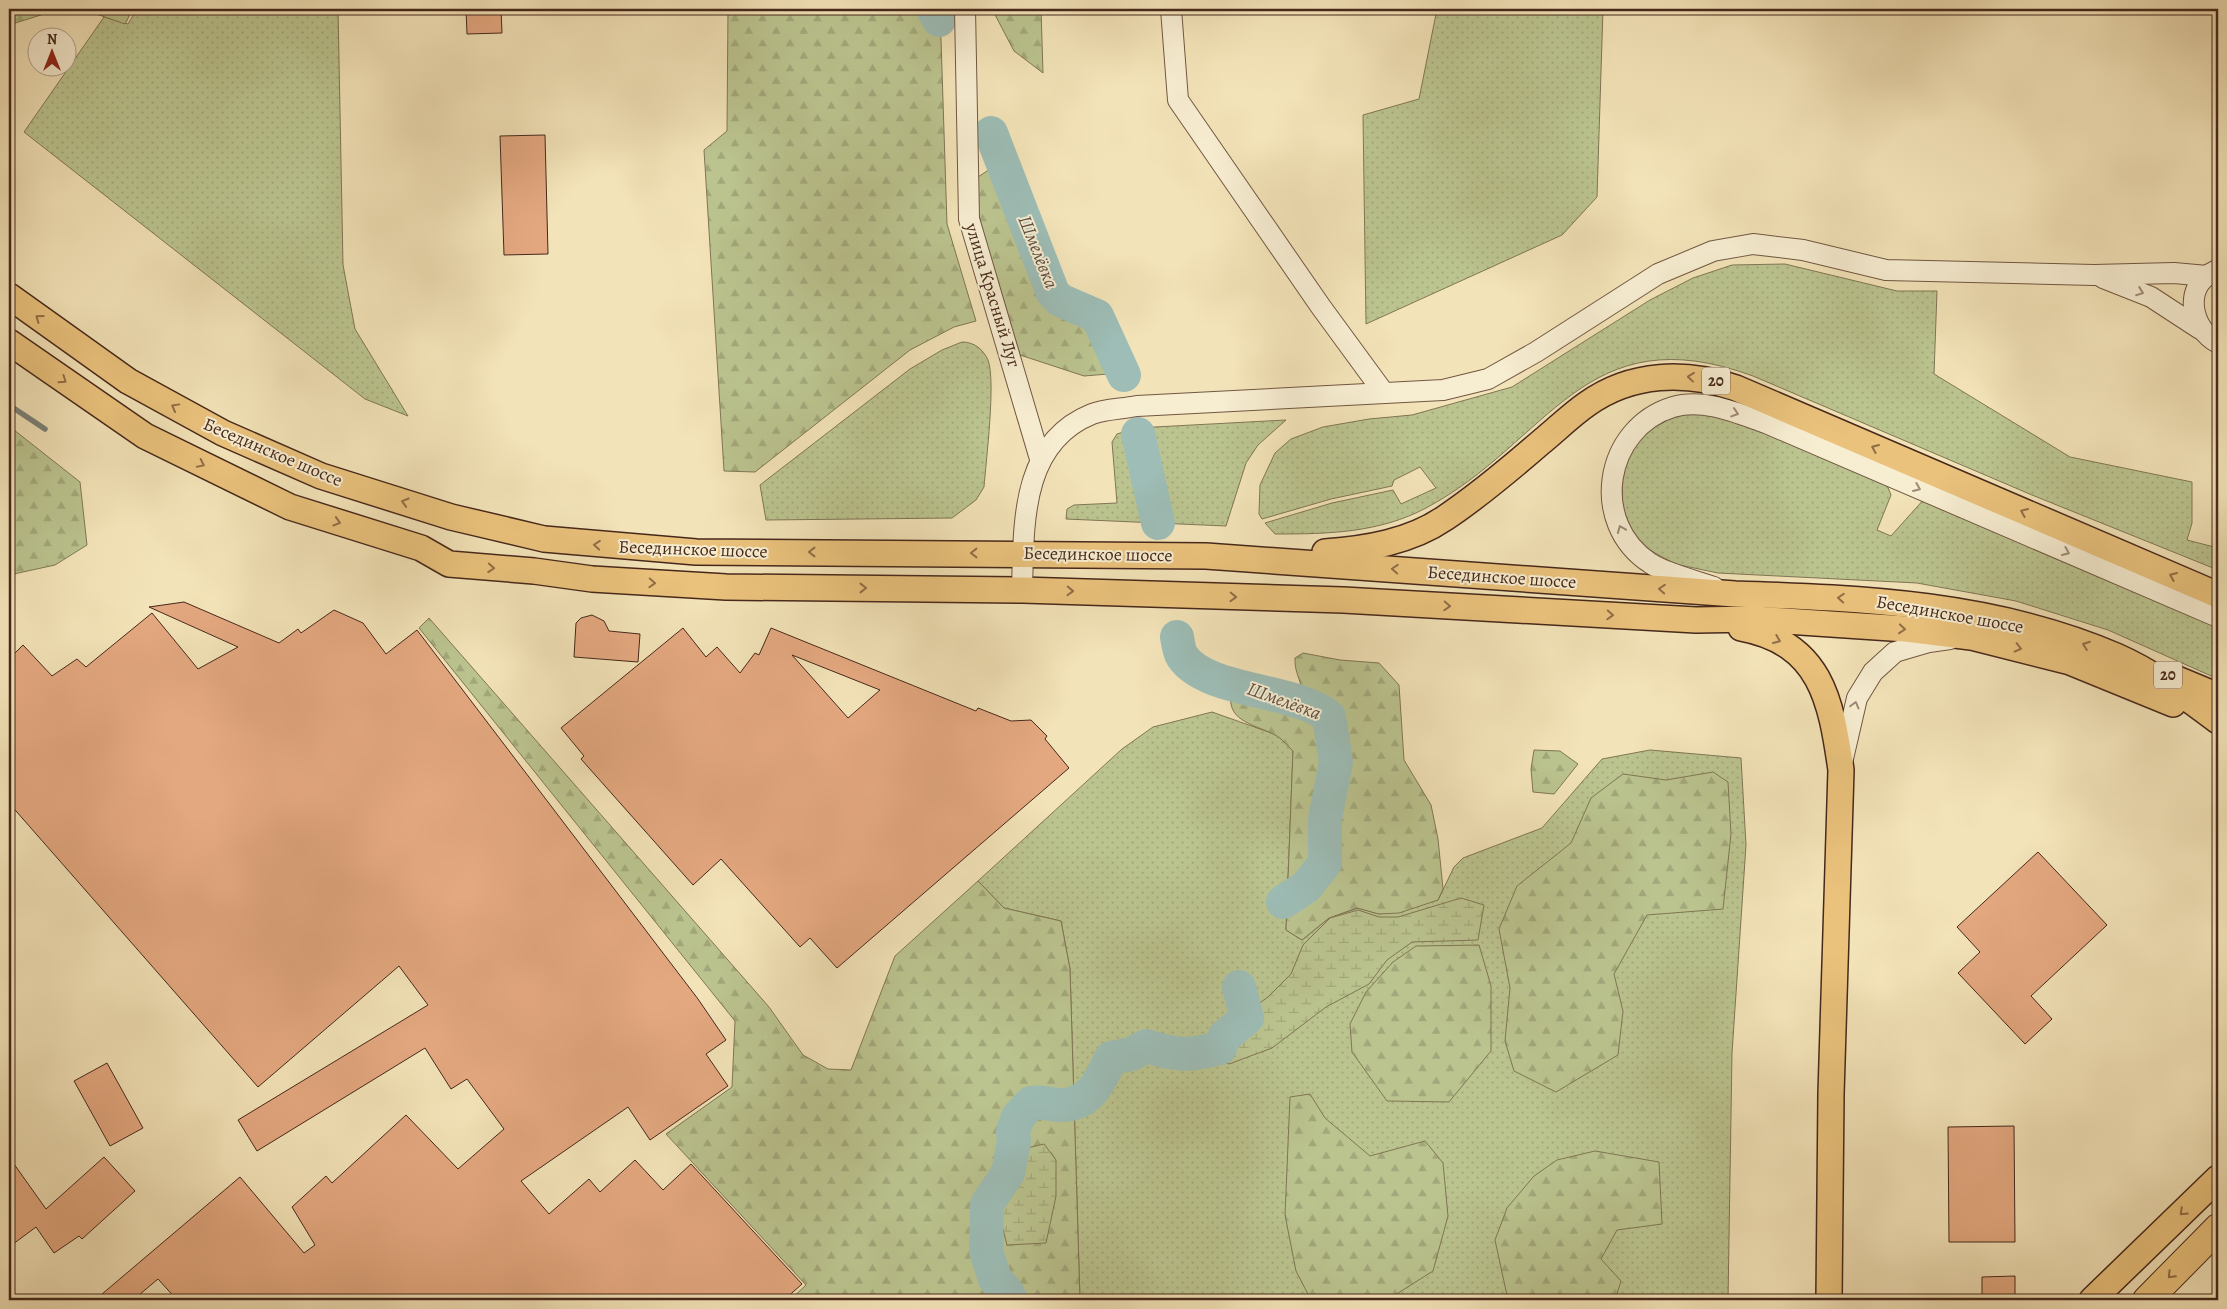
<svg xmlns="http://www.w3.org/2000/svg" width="2227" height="1309" font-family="Alegreya,serif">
<defs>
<pattern id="grass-dots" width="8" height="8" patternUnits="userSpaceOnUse" patternTransform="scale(1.25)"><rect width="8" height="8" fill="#bbc48f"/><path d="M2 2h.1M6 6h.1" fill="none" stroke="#a2a87b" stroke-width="1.8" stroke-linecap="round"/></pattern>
<pattern id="forest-firs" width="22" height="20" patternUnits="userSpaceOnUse" patternTransform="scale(1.25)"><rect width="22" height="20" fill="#bbc48f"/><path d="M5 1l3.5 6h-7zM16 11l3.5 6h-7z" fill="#a2a87b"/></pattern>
<pattern id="wetland-marsh" width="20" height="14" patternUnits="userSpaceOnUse" patternTransform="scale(1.25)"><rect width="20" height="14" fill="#bbc48f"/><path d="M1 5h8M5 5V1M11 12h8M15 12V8" fill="none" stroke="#a2a87b"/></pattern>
</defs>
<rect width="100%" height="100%" fill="#f3e3b8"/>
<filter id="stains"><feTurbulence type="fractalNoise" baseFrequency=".004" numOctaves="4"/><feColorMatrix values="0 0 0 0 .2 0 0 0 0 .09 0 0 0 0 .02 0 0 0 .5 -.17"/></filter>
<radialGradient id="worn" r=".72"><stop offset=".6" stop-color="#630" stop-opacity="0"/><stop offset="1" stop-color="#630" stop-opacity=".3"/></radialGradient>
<!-- grass -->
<g fill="url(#grass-dots)" stroke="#807655">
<path d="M 137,9 L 338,9 L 343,265 L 355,329 L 408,416 L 365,399 L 24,132 L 104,17 L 128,24 Z"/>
<path d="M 1437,9 L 1603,9 L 1597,197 L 1562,235 L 1366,324 L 1363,115 L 1419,99 Z"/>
<path d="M 1785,264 L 1897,291 L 1937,291 L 1934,374 L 2070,457 L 2192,482 L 2192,523 L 2187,540 L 2218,548 L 2218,570 L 2032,495 L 1753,376 C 1584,314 1550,442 1426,508 C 1379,533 1328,534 1275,534 L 1265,523 L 1332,503 L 1393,490 L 1401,504 L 1436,488 L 1420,467 L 1394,480 L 1392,486 L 1331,499 L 1262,519 L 1259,514 L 1260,485 L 1275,453 L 1291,439 L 1323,427 L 1369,419 L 1412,415 L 1512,387 L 1650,300 L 1693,278 L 1732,265 Z"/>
<path d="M 962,342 C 974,342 983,349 988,360 C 996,381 986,461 984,487 L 976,500 L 952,518 L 766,520 L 760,485 L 910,369 L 942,350 Z"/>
<path d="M 1702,411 L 1726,416 L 1885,480 L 1891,495 L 1877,530 L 1891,536 L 1925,498 L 2218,626 L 2218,679 L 2108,630 L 2016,601 L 1917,583 L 1718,573 L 1675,564 L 1644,547 L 1628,525 L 1622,502 L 1622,476 L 1630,451 L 1647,427 L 1671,415 Z"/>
<path d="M 1286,420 L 1258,445 L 1246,463 L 1226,526 L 1066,519 L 1067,509 L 1074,505 L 1117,503 L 1112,442 L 1117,434 L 1136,428 Z"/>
<path d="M 1212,712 L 1277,735 L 1293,751 L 1286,930 L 1302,940 L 1329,918 L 1358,908 L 1379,914 L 1438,900 L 1454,867 L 1463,858 L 1542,828 L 1602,759 L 1650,750 L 1741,758 L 1746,845 L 1732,1053 L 1728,1300 L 1080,1300 L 1070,969 L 1061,921 L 1004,908 L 978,881 L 1122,749 L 1153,727 Z"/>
</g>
<!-- forest -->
<g fill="url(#forest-firs)" stroke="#807655">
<path d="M 9,9 L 60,9 L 9,25 Z"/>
<path d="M 82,9 L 133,9 L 125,24 Z"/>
<path d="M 728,9 L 940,9 L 947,224 L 976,321 L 954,327 L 910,350 L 755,472 L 724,471 L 704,150 L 727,131 Z"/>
<path d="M 992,9 L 1041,9 L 1043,73 L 1014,51 Z"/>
<path d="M 999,163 L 1052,301 L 1087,317 L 1108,374 L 1084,376 L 1020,355 L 978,223 L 975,179 Z"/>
<path d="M 9,426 L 80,482 L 87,545 L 55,565 L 9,575 Z"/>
<path d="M 429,618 L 769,1007 L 803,1055 L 828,1069 L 851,1070 L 895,956 L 978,881 L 1004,908 L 1061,921 L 1070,969 L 1080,1300 L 790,1300 L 806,1285 L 666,1134 L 732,1087 L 735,1021 L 419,628 Z"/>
<path d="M 1303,653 L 1340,660 L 1379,663 L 1399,685 L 1404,760 L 1431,805 L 1438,839 L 1443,889 L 1438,900 L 1399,913 L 1379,914 L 1357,908 L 1329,918 L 1302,940 L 1286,930 L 1293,751 C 1287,746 1282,738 1275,735 C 1257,725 1227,722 1231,695 L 1235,693 L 1291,707 C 1312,686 1294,682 1295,658 Z"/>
<path d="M 1534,750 L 1560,751 L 1578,764 L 1554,794 L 1533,792 L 1531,769 Z"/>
<path d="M 1713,772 L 1728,782 L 1731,834 L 1723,909 L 1647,915 L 1614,974 L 1623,1011 L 1618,1055 L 1556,1092 L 1514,1071 L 1505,1041 L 1510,988 L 1499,929 L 1517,886 L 1571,843 L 1591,798 L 1623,774 L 1666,780 Z"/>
<path d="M 1479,945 L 1491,986 L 1491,1051 L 1449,1102 L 1387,1101 L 1352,1052 L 1350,1024 L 1366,992 L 1393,962 L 1416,946 Z"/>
<path d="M 1310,1094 L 1325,1118 L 1370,1156 L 1425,1141 L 1443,1163 L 1448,1216 L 1433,1271 L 1387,1300 L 1311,1300 L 1296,1271 L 1285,1215 L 1290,1097 Z"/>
<path d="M 1595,1151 L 1659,1162 L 1662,1224 L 1617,1230 L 1601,1259 L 1621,1281 L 1615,1300 L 1508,1300 L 1495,1240 L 1507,1208 L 1534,1176 L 1557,1160 Z"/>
</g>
<!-- wetland -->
<g fill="url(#wetland-marsh)" stroke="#807655">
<path d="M 1461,898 L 1484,905 L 1478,940 L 1412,942 L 1387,960 L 1369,984 L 1326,1007 L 1272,1048 L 1229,1064 L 1215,1056 L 1215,1035 L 1268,997 L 1291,974 L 1303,945 L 1330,918 L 1358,910 L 1379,917 L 1398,917 Z"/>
<path d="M 1044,1144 L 1056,1160 L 1056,1196 L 1046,1243 L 1007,1245 L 992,1187 L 1006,1153 Z"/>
</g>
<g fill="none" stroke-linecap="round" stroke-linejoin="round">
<!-- stream -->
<path stroke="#7a8178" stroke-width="5.5" d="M 9,405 L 45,429"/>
<!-- river -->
<g stroke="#9dbdb6" stroke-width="34">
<path d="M 933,9 L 939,20"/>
<path d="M 991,133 L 1053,293 L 1060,300 L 1097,316 L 1124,375"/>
<path d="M 1138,434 L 1158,523"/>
<path d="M 1177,637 C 1178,643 1179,651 1182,656 C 1206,693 1295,688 1329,717 L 1336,762 L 1325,819 L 1325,863 L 1306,887 L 1283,902"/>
<path d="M 1011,1300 L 1007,1292 L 995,1279 L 986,1251 L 987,1204 L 1008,1173 L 1014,1141 L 1013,1131 L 1018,1117 L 1031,1103 C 1042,1101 1051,1105 1062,1105 C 1091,1104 1100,1081 1111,1058 L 1132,1054 L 1146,1046 C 1178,1056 1188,1056 1220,1048 L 1224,1037 L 1247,1018 L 1239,987"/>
</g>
</g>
<!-- building -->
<g fill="#e4a880" stroke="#46281b" fill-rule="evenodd">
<path d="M 466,9 L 501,9 L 502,33 L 467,34 Z"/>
<path d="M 545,135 L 548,254 L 504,255 L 500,136 Z"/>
<path d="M 184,602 L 279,643 L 298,629 L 301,633 L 334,610 L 363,623 L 386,654 L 417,630 L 698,999 L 726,1040 L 706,1054 L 728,1086 L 650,1140 L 628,1107 L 521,1181 L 549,1214 L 589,1179 L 600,1192 L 635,1160 L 663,1190 L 691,1164 L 802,1284 L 784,1300 L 177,1300 L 158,1279 L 133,1300 L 95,1300 L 240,1177 L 304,1253 L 315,1245 L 292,1207 L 326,1176 L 332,1183 L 406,1115 L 458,1169 L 504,1129 L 467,1079 L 451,1089 L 425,1048 L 257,1151 L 238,1120 L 428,1005 L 399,966 L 258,1087 L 9,803 L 9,659 L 23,645 L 52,676 L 77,659 L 86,667 L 152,613 L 198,669 L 238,647 L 149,607 Z"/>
<path d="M 592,615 L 604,621 L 609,631 L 640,634 L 638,662 L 574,657 L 576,623 L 581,618 Z"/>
<path d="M 683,628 L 706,657 L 717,647 L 740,673 L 755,653 L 759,655 L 771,628 L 976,711 L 978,708 L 1011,721 L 1031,720 L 1047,736 L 1045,739 L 1069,768 L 837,968 L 810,938 L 800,947 L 721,859 L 693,885 L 581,759 L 584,756 L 561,728 ZM 792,655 L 880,690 L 848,718 Z"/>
<path d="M 2038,852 L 2107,925 L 2031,996 L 2052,1019 L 2025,1044 L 1958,973 L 1980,952 L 1957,927 Z"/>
<path d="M 107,1063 L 143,1128 L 110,1146 L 74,1081 Z"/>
<path d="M 2014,1126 L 2015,1242 L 1949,1242 L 1948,1127 Z"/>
<path d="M 9,1157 L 46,1209 L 104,1157 L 135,1191 L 82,1239 L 79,1236 L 54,1253 L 36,1227 L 9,1247 Z"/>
<path d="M 2015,1276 L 2015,1295 L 1982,1296 L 1982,1277 Z"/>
</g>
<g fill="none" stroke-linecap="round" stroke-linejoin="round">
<!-- minor casing -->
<g stroke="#715742" stroke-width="22">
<g id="minor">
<path d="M 965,9 L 969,219 L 1040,459"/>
<path d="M 1171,9 L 1178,100 L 1321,307 L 1384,393"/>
<path d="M 2215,271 C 2182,286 2191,329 2218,343"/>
<path d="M 2103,278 L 2151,297 L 2200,329"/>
<path d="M 1714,587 C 1697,581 1664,573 1650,563 C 1589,523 1604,428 1673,407 C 1704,398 1737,413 1766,423 L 2218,617"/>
<path d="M 1022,590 C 1024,525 1020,443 1092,414 C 1105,409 1122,409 1137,406 L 1443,390 L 1488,379 L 1536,352 L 1658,274 L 1713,251 L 1753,244 L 1803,250 L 1886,270 L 2094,275 L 2174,273 L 2207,276"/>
<path d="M 1842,763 L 1857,698 L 1873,672 L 1895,652 L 1929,642 L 1950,639"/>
</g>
</g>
<!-- major casing -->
<g stroke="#46281b" stroke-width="28">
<g id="major">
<path d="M 9,296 L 128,381 L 223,433 L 321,476 L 451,517 L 544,539 L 696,552 L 1206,556 L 1735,594 C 1864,598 1996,604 2116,656 C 2153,672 2186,697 2218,721"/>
<path d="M 9,342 L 145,436 L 290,507 L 421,548 L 449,564 L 534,571 L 592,579 L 726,587 L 1022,590 L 1343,600 L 1696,620 L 1755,619 L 1906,629 L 1971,637 L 2070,662 L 2173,704"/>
<path d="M 1325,552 C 1366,549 1410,542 1445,518 C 1478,496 1510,469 1540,443 C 1556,430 1571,415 1587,404 C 1632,372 1686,371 1736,388 L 2218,595"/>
<path d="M 1741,628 C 1821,643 1831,700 1841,770 L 1831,1094 L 1829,1300"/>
<path d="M 2177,679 L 2218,696"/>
<path d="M 2092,1300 L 2218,1178"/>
</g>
</g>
<!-- highway casing -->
<g stroke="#46281b" stroke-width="30">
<path id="highway" d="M 2147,1300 L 2218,1228"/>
</g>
<!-- minor -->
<use href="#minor" stroke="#f7edd1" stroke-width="20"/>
<!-- major -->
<use href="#major" stroke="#eac27c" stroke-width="25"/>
<!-- highway -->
<use href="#highway" stroke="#eac27c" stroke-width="28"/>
</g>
<!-- one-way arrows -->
<defs><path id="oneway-chevron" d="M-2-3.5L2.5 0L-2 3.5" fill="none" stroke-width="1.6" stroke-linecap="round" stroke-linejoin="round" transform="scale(1.25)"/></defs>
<g stroke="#9e8a76">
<use href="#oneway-chevron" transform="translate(2140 292) rotate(21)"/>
<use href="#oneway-chevron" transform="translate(1735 413) rotate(18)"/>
<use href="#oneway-chevron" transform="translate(1917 488) rotate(23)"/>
<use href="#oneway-chevron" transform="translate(1621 529) rotate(-112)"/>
<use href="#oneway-chevron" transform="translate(2066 552) rotate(23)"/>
<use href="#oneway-chevron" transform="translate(1855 705) rotate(-75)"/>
</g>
<g stroke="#906d47">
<use href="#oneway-chevron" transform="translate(39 318) rotate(-144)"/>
<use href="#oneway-chevron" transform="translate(1691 377) rotate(-174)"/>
<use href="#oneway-chevron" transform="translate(63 380) rotate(35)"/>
<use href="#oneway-chevron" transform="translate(175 407) rotate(-151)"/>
<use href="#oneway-chevron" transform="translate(1875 448) rotate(-157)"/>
<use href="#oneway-chevron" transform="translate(201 464) rotate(26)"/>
<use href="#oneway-chevron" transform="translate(405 502) rotate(-163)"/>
<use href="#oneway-chevron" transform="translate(2024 512) rotate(-157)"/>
<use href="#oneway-chevron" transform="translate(337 522) rotate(17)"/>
<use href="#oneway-chevron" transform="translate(597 545) rotate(-175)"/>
<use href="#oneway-chevron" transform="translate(812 552) rotate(-180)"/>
<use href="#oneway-chevron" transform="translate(974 553) rotate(-180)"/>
<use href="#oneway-chevron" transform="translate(491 568) rotate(4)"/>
<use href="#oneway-chevron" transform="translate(1395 569) rotate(-176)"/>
<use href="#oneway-chevron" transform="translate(2173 576) rotate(-157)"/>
<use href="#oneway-chevron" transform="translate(652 583) rotate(3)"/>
<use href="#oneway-chevron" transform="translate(863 588)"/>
<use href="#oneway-chevron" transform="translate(1662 589) rotate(-176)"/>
<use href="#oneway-chevron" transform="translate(1070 591) rotate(2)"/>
<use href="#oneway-chevron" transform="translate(1233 597) rotate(2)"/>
<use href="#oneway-chevron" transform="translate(1841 598) rotate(-176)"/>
<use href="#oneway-chevron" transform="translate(1447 606) rotate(3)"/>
<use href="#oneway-chevron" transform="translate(1610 615) rotate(3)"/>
<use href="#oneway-chevron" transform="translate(1902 629) rotate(5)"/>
<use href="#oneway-chevron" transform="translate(1777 640) rotate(23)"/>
<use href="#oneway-chevron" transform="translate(2086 645) rotate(-160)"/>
<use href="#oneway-chevron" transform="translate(2018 648) rotate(14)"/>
<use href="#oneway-chevron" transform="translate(2183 1212) rotate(136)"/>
<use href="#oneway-chevron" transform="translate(2171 1275) rotate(135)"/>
</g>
<g text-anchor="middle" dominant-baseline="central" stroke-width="4" stroke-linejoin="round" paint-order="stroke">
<!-- shield labels -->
<g fill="#f7edd1" stroke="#7b6352" stroke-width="1">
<rect x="1702" y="367.5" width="28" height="27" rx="4"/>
<rect x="2154" y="661.5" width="28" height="27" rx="4"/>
</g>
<g font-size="16" font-weight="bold" fill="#46281b">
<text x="1716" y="381">20</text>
<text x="2168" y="675">20</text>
</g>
<!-- street labels -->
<g font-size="18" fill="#46281b" stroke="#f7edd1">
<text transform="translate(993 295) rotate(73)">улица Красный Луг</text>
<text transform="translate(273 452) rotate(23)">Бесединское шоссе</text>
<text transform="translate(693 549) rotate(2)">Бесединское шоссе</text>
<text transform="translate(1098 554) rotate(1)">Бесединское шоссе</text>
<text transform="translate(1502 577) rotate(4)">Бесединское шоссе</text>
<text transform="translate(1950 614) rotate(10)">Бесединское шоссе</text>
</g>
<!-- water labels -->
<g font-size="19" font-style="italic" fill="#5c4d42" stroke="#f7edd1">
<text transform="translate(1038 252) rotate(68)">Шмелёвка</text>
<text transform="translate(1284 701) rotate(20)">Шмелёвка</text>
</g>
</g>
<!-- margin -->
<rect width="2227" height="1309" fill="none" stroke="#f3e3b8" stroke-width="30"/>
<rect x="10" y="10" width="2207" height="1289" fill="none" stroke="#46281b" stroke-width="2.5"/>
<rect x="15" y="15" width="2197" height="1279" fill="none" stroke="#46281b"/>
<!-- north arrow -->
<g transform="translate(52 52)"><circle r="24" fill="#f7edd1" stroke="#b09e88"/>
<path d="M0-4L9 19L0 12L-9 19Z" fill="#8f2418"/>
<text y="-8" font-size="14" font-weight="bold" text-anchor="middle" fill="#46281b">N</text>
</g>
<rect width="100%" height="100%" filter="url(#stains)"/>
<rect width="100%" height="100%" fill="url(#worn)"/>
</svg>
